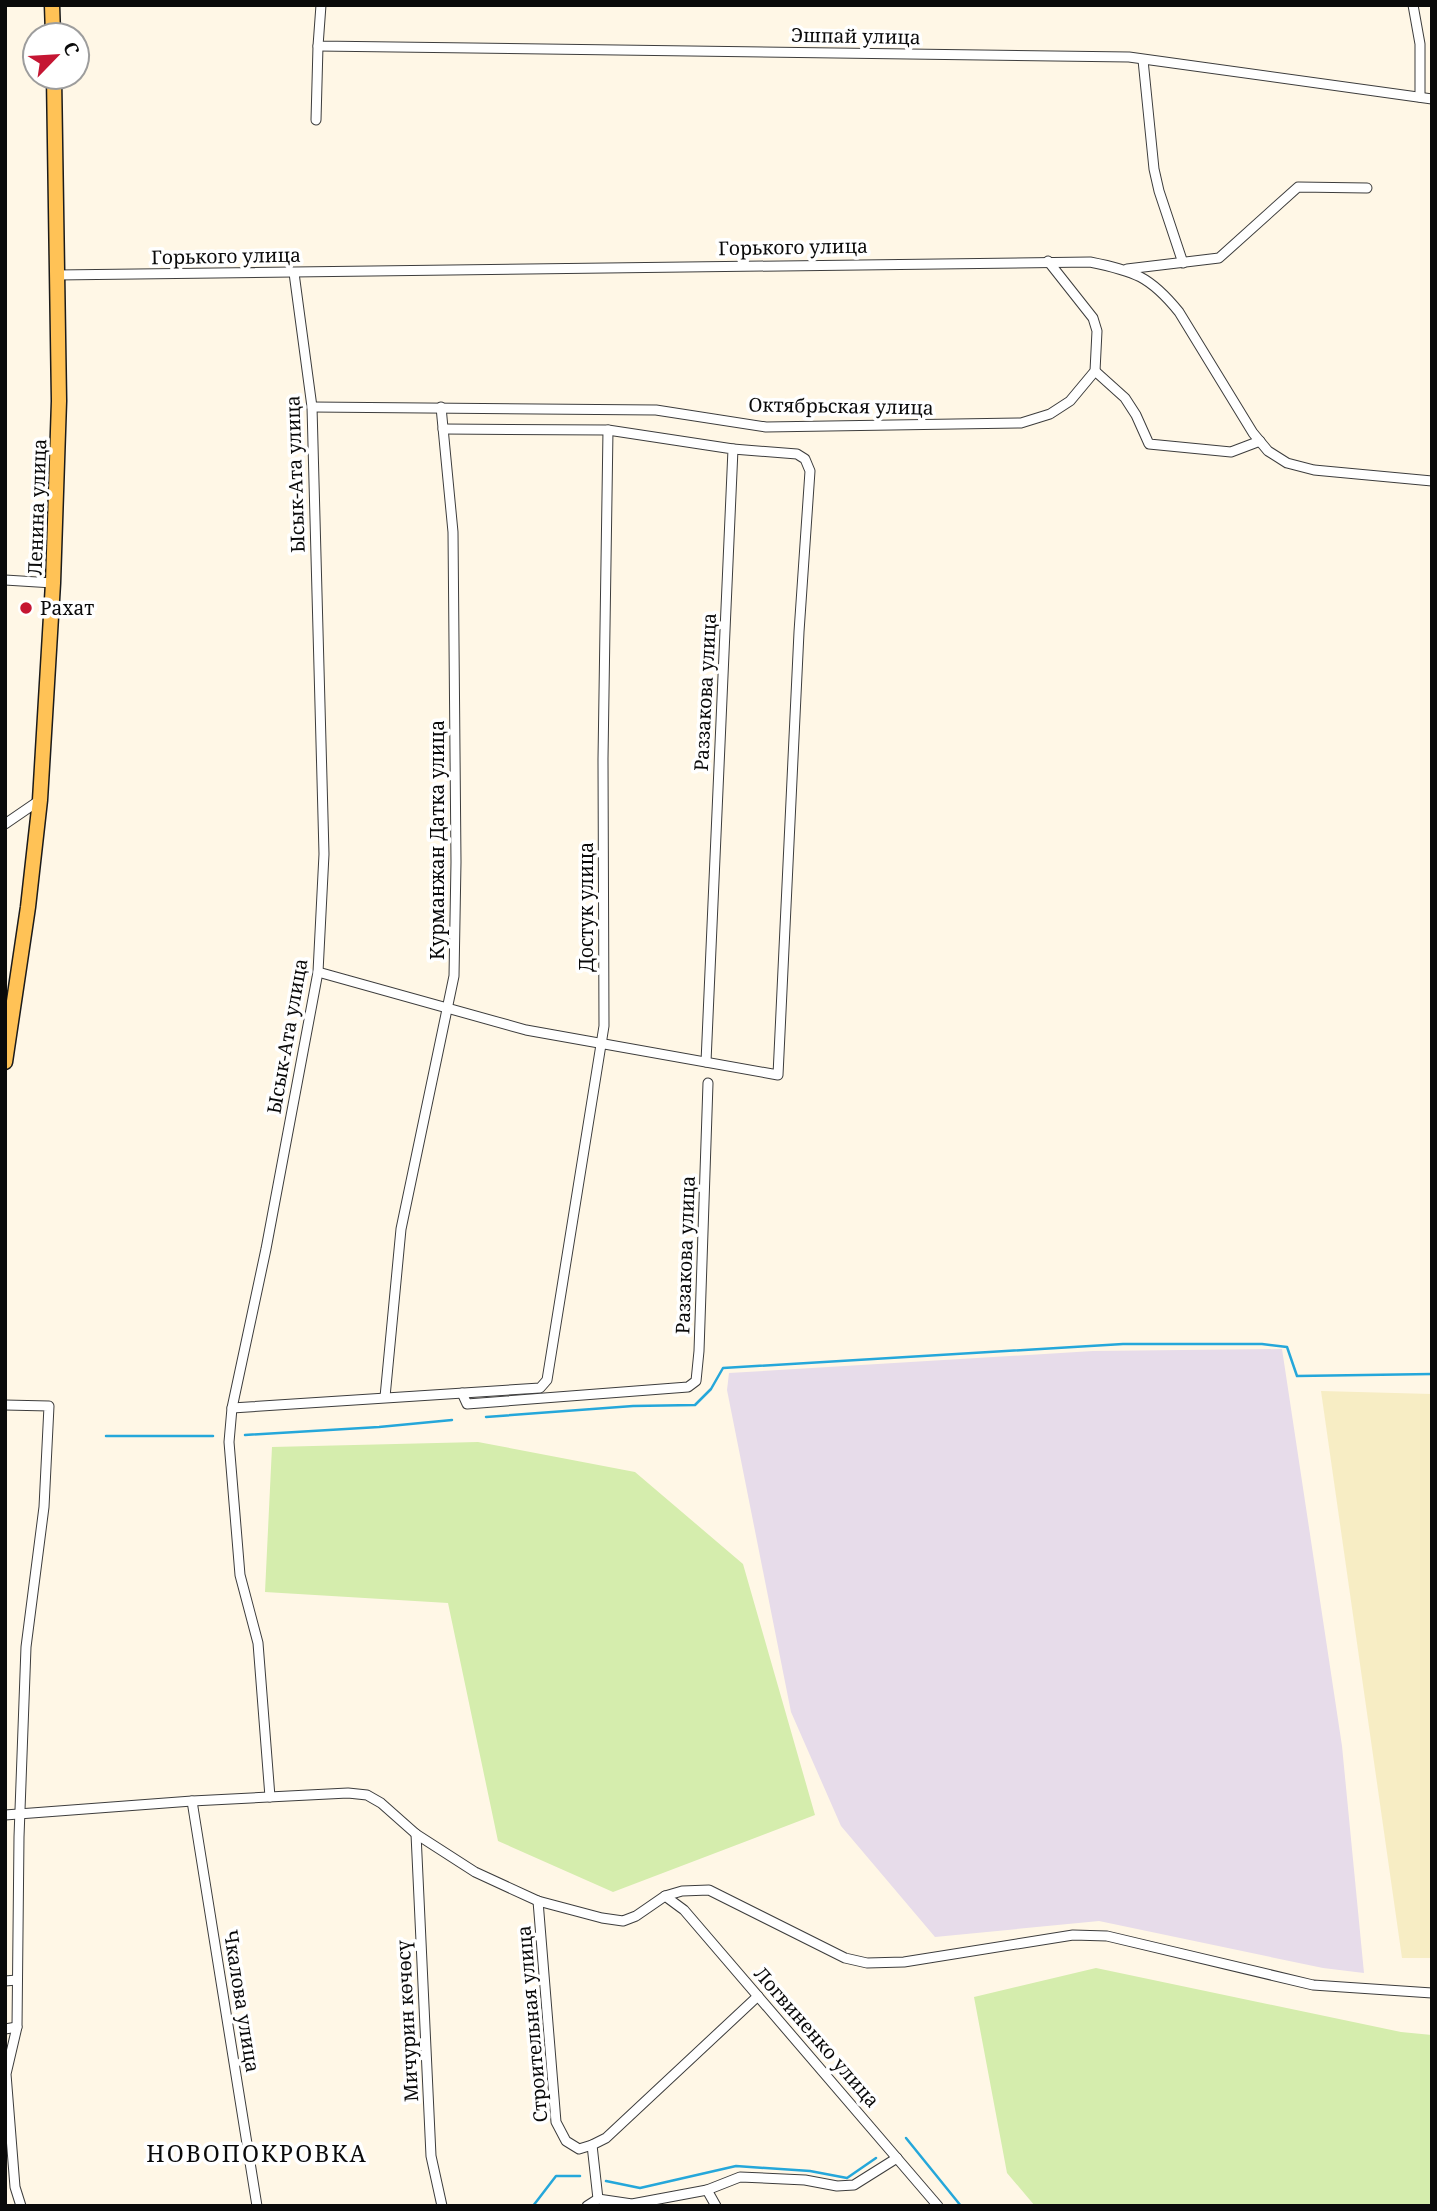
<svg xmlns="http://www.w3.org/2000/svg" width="1437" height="2211" font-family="'Noto Serif',serif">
<rect width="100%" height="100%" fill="#fff7e6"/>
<!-- industrial -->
<path fill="#e7dcea" d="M 1282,1349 L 1342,1746 L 1364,1973 L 1323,1968 L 1099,1921 L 935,1937 L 841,1826 L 791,1712 L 727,1390 L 729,1373 L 1093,1351 Z"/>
<!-- farmland -->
<path fill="#f7edc4" d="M 1321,1391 L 1432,1394 L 1432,1958 L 1402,1958 Z"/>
<!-- green -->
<g fill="#d5edad">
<path d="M 478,1442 L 635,1472 L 743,1564 L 815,1815 L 613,1892 L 498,1841 L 448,1603 L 265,1592 L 272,1447 Z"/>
<path d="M 1096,1968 L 1401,2032 L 1432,2035 L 1432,2206 L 1035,2206 L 1007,2173 L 974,1997 Z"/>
</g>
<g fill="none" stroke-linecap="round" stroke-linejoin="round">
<!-- stream -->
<g stroke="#25a7da" stroke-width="2.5">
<path d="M 486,1417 L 633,1406 L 695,1405 L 711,1389 L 723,1368 L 1123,1344 L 1262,1344 L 1287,1347 L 1297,1376 L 1432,1374"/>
<path d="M 245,1435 L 379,1427 L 452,1420"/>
<path d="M 106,1436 L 213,1436"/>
<path d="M 906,2138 L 961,2206"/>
<path d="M 606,2181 L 640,2188 L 736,2166 L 810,2171 L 847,2178 L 876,2158"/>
<path d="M 533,2206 L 556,2176 L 580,2176"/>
</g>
<!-- minor casing -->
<g stroke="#3d3d3d" stroke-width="11">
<g id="minor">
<path d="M 321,5 L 318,46 L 1129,57 L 1432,99"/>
<path d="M 1413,5 L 1420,44 L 1420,97"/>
<path d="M 1143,60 L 1154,169 L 1159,191 L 1183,263"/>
<path d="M 316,120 L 318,46"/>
<path d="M 1127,269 L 1219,258 L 1298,187 L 1367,188"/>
<path d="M 57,275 L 1090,262 C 1134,271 1150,276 1179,312 L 1253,433 L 1268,451 L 1287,463 L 1314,470 L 1432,481"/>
<path d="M 1095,371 L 1125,398 L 1136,415 L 1149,444 L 1231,452 L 1260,441"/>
<path d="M 312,407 L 656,410 L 766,427 L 1021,423 L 1050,414 L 1070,401 L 1095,371 L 1097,331 L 1093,318 L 1048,261"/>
<path d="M 443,429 L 608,430 L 733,449 L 706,1062"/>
<path d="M 5,580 L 53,583"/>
<path d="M 5,824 L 40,800"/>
<path d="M 318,972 L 526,1030 L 778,1075 L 799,632 L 810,471 L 805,459 L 797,454 L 733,449"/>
<path d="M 462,1393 L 467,1404 L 688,1387 L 696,1381 L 699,1351 L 708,1083"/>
<path d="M 385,1397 L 401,1229 L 454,976 L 456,862 L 453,532 L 441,407"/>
<path d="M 5,1405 L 49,1406 L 44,1507 L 26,1647 L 19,1837 L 17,2027 L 6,2074 L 15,2187 L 21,2206"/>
<path d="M 232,1408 L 540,1388 L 547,1380 L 604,1026 L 603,759 L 608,430"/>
<path d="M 270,1797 L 258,1643 L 240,1575 L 229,1442 L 232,1408 L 266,1249 L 318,972 L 324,854 L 312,407 L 294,273"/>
<path d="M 192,1801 L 257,2206"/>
<path d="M 5,1815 L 192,1801 L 348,1793 L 367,1795 L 381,1803 L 416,1834 L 475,1872 L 538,1901 L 602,1918 L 623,1921 L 636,1916 L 665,1896 L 682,1891 L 709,1890 L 845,1958 L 867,1963 L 904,1962 L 1073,1935 L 1107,1936 L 1313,1985 L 1432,1993"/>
<path d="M 416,1834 L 431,2156 L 442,2206"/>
<path d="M 665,1896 L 684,1910 L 938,2206"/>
<path d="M 538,1901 L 556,2122 L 566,2141 L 579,2149 L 592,2145 L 606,2138 L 758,1996"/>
<path d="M 5,1981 L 17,1980"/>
<path d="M 5,2029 L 17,2027"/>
<path d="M 592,2145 L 598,2199"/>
<path d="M 587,2206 L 598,2199 L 632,2204 L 707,2190"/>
<path d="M 716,2206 L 707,2190 L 740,2177 L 805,2180 L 837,2186 L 854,2185 L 897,2158"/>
</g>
</g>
<!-- primary casing -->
<g stroke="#1b1b1b" stroke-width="17">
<g id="primary">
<path d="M 52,5 L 53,35"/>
<path d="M 5,1062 L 28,907 L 40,800 L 53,583 L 59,401 L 54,77"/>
</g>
</g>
<!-- minor -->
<use href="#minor" stroke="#fff" stroke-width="9"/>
<!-- primary -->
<use href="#primary" stroke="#ffc256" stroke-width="14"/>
</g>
<!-- markers -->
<circle fill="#c51633" stroke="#fff" stroke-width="2.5" cx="26" cy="608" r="7"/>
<g text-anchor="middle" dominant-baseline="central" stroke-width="7" stroke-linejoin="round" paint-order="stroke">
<!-- street labels -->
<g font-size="19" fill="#0a0a0a" stroke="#fff">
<text transform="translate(856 36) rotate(1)">Эшпай улица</text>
<text transform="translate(793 247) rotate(-1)">Горького улица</text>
<text transform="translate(226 256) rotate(-1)">Горького улица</text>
<text transform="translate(841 406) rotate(1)">Октябрьская улица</text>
<text transform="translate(295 474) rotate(-92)">Ысык-Ата улица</text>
<text transform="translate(37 507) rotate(-88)">Ленина улица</text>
<text transform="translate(705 692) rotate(-87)">Раззакова улица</text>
<text transform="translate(437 840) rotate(-90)">Курманжан Датка улица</text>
<text transform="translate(586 907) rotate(-90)">Достук улица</text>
<text transform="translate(287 1036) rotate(-80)">Ысык-Ата улица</text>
<text transform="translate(685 1255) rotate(-88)">Раззакова улица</text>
<text transform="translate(242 2001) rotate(81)">Чкалова улица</text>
<text transform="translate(407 2021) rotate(-93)">Мичурин көчөсү</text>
<text transform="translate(532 2024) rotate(-95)">Строительная улица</text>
<text transform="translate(817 2037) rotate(49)">Логвиненко улица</text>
</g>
<!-- poi labels -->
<g font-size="19" fill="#0a0a0a" stroke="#fff" text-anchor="start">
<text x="40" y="608">Рахат</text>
</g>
<!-- quarter labels -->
<g font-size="23" letter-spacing="2" fill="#0a0a0a" stroke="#fff">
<text x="257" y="2153">НОВОПОКРОВКА</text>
</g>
</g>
<!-- border -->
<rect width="1437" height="2211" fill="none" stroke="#0a0a0a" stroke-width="14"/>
<!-- north arrow -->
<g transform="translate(56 56) rotate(65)"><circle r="33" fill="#ffffff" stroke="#9d9d9d" stroke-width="2"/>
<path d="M0-5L12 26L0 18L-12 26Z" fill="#c51633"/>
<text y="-10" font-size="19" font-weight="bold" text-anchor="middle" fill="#0a0a0a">С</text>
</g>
</svg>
